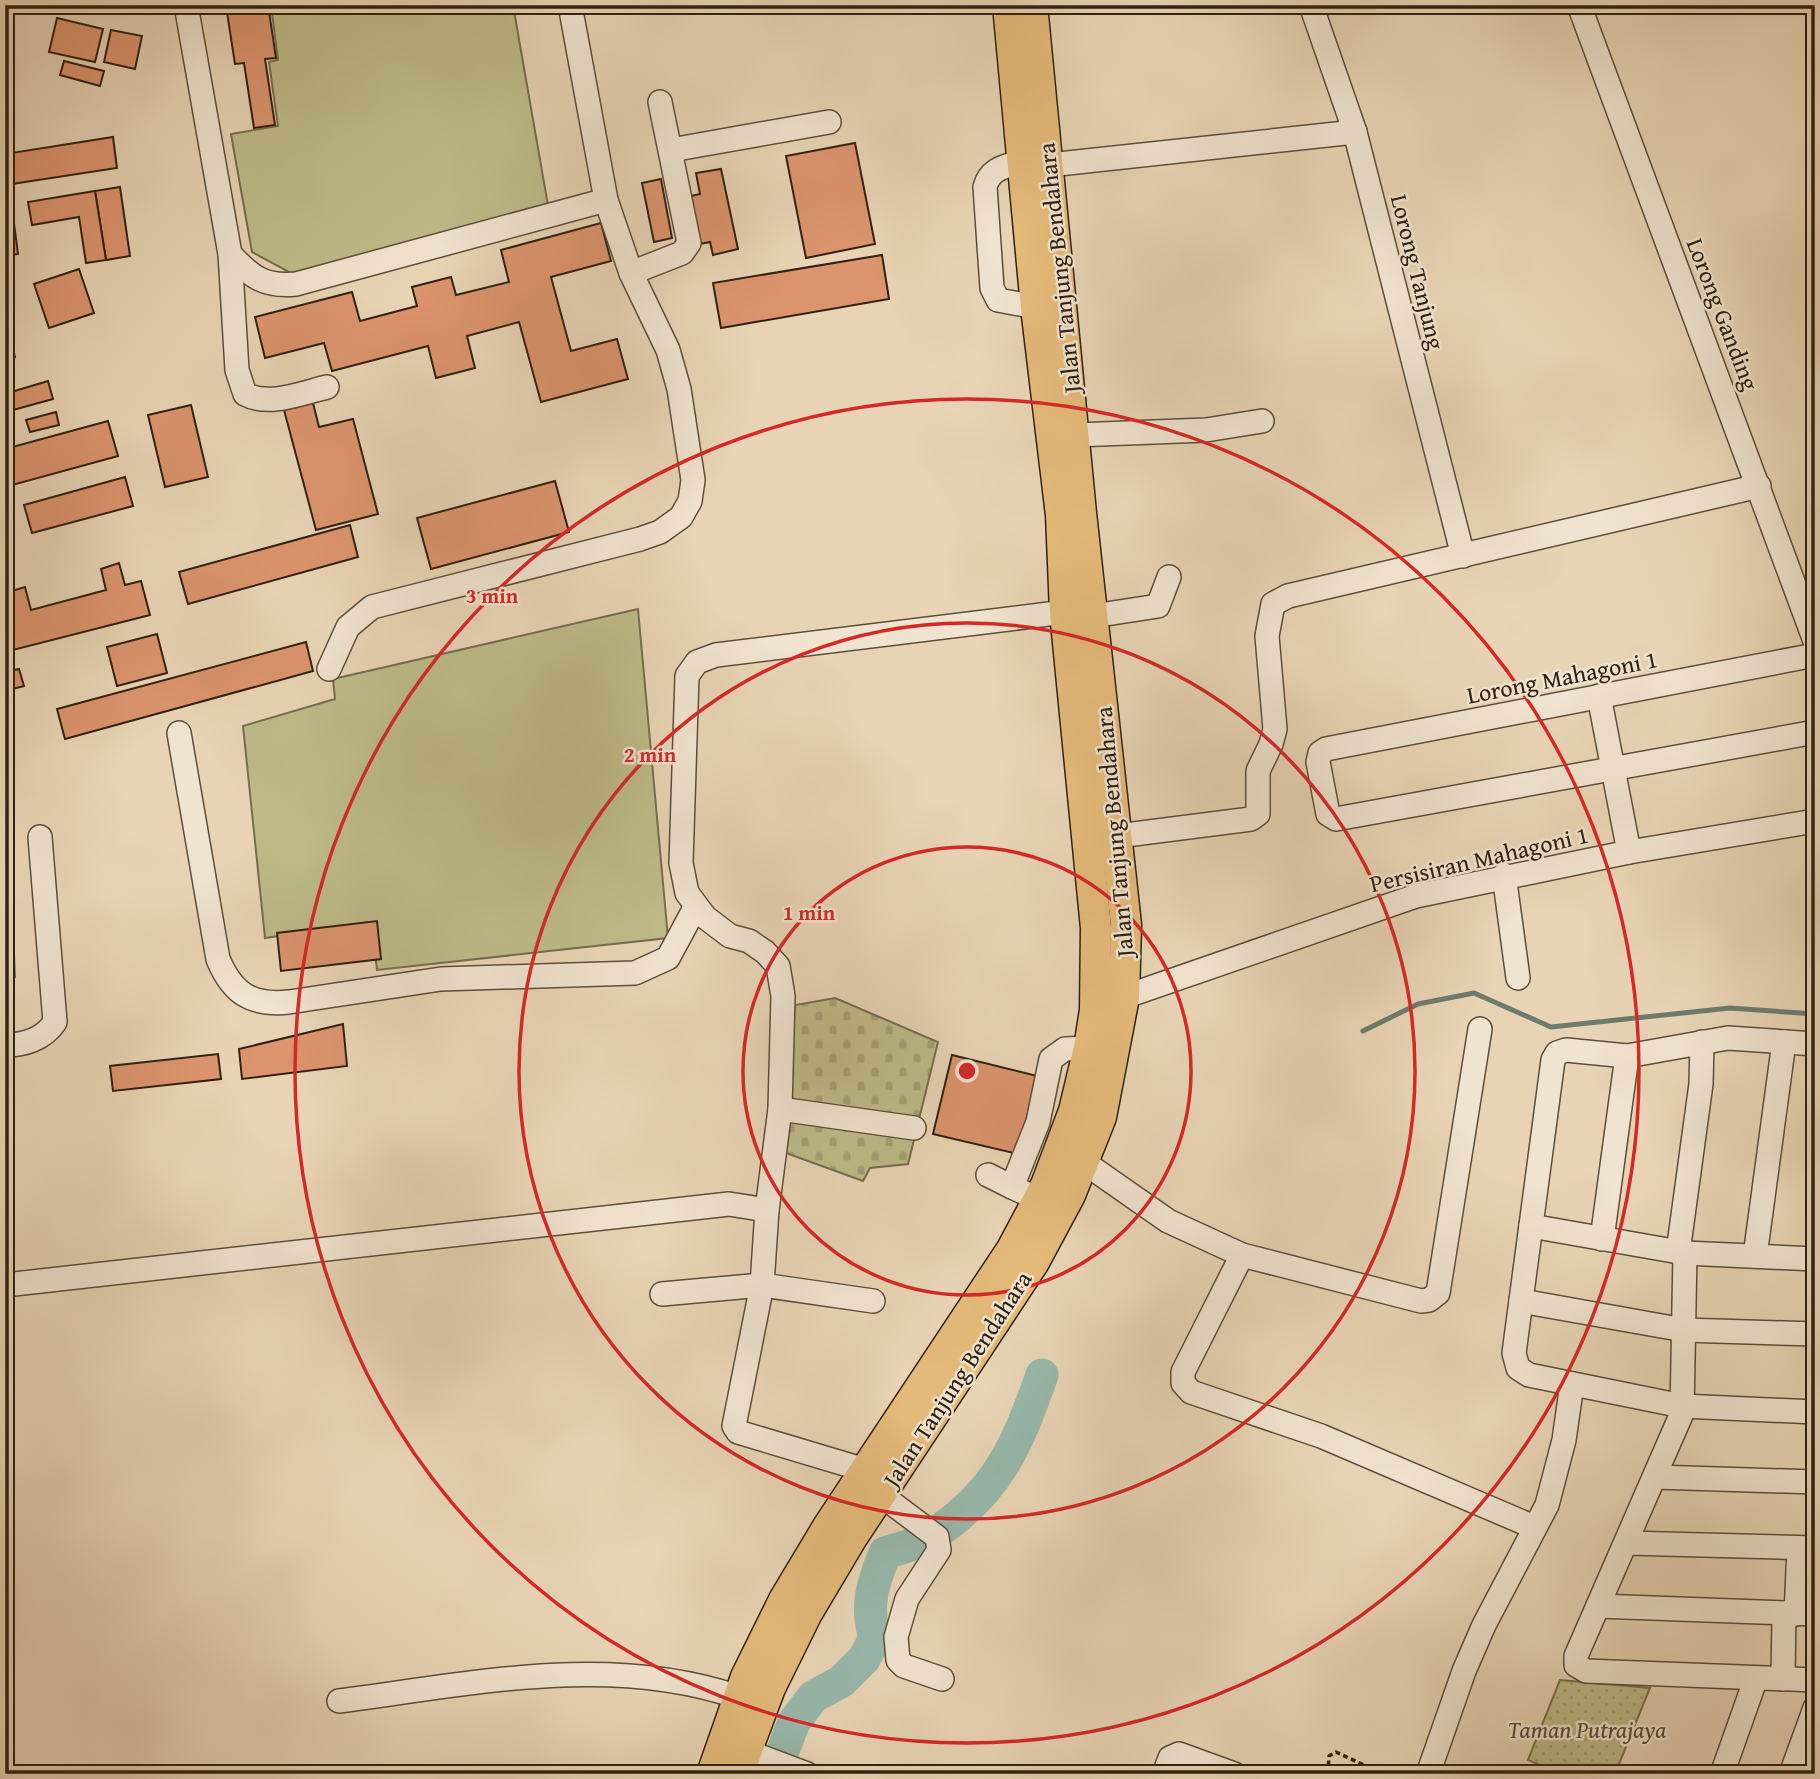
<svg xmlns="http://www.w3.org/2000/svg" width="1820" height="1779" font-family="'Gentium Book Plus',serif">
<defs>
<pattern id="cemetery-stones" width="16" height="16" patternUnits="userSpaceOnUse" patternTransform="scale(1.75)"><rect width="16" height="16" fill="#bdbb88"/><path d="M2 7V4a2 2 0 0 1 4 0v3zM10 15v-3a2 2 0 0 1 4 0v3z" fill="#a3a074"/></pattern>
<pattern id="park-dots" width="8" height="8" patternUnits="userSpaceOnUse" patternTransform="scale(1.75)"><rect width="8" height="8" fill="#bdbb88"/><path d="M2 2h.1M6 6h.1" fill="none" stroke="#a3a074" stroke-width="1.8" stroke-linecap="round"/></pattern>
</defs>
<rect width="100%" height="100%" fill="#e8d4b5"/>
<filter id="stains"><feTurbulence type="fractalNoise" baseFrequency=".00286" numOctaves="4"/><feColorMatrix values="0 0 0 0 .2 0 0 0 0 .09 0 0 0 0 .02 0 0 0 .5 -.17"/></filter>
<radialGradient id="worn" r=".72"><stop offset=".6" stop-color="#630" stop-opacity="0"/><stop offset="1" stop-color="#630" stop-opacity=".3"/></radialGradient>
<!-- grass -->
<g fill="#bdbb88" stroke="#766e4d" stroke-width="2">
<path d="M 271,5 L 513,5 L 549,211 L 298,277 L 252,252 L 231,134 L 278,126 L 269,62 L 278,60 Z"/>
<path d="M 638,609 L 668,938 L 377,970 L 371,922 L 265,938 L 243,726 L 335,699 L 333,679 Z"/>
<path d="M 11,886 L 15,977 L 5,978 L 5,887 Z"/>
</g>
<!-- cemetery -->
<path fill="url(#cemetery-stones)" stroke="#766e4d" stroke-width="2" d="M 835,998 L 938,1042 L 908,1164 L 870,1168 L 863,1181 L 786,1153 L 795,1005 Z"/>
<!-- park -->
<path fill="url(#park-dots)" stroke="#766e4d" stroke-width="2" d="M 1560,1680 L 1650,1688 L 1615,1774 L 1562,1774 L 1528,1760 Z"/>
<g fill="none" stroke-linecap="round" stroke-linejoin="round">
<!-- stream -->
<path stroke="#6d7c6e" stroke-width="5" d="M 1363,1031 L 1418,1004 L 1474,993 L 1551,1027 L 1730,1008 L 1815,1014"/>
<!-- river -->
<path stroke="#97b8ab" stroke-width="33" d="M 784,1748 L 794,1722 L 813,1697 L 842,1681 L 864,1659 L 875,1638 C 865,1606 873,1583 885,1553 C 900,1548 919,1544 931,1536 C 997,1494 1017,1446 1042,1375"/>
</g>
<!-- building -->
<g fill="#dc946e" stroke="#2f2112" stroke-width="2">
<path d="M 268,5 L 276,58 L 265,59 L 275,125 L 254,128 L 244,63 L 235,64 L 226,6 Z"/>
<path d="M 57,18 L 103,29 L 95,62 L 49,52 Z"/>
<path d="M 111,30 L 142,36 L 135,69 L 104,62 Z"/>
<path d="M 64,61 L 104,71 L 100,86 L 60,75 Z"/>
<path d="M 113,137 L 117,168 L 5,185 L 5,154 Z"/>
<path d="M 855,143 L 875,244 L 806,258 L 786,156 Z"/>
<path d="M 721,169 L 738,249 L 713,255 L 710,242 L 700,244 L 691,196 L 700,194 L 696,173 Z"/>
<path d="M 661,179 L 672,238 L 654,242 L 642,183 Z"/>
<path d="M 120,187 L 130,256 L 106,260 L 95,191 Z"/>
<path d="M 95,191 L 106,260 L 86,263 L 79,217 L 32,225 L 28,202 Z"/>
<path d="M 12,208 L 18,254 L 5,256 L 5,209 Z"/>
<path d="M 601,223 L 611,261 L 551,277 L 571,351 L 617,339 L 628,379 L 541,402 L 519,322 L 467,336 L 475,368 L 436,378 L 428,346 L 332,371 L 324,343 L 265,358 L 255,317 L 352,292 L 360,321 L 417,306 L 412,287 L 451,277 L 456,295 L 509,282 L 501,250 Z"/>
<path d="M 882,255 L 889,299 L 721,328 L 713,283 Z"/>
<path d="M 79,269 L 94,313 L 49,328 L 34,284 Z"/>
<path d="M 5,317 L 15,357 L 5,359 Z"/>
<path d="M 48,381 L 53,399 L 13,410 L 8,393 Z"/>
<path d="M 313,403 L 319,427 L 353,419 L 378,514 L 316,530 L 284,410 Z"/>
<path d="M 191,405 L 208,477 L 165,487 L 148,415 Z"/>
<path d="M 56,412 L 59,425 L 30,432 L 26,420 Z"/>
<path d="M 108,421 L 118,456 L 5,487 L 5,449 Z"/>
<path d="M 125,477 L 133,506 L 32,533 L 24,505 Z"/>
<path d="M 555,481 L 569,532 L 431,569 L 417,518 Z"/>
<path d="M 350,525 L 358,557 L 188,604 L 179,572 Z"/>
<path d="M 119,563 L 125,585 L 141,581 L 150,615 L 5,652 L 5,593 L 25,587 L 31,610 L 106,590 L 101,569 Z"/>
<path d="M 157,634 L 167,673 L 117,686 L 107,647 Z"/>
<path d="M 306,642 L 313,671 L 65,739 L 57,709 Z"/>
<path d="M 19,669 L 24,686 L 5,691 L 5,672 Z"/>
<path d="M 377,921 L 381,959 L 281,971 L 277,933 Z"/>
<path d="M 343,1024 L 347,1066 L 242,1079 L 239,1049 Z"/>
<path d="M 218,1054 L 221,1079 L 113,1091 L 110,1066 Z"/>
<path d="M 952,1055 L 1037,1076 L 1018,1154 L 933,1134 Z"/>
</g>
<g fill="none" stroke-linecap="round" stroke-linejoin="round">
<!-- minor casing -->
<g stroke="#5d4e3b" stroke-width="26">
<g id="minor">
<path d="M 186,5 L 230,254 C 251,277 264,287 296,284 L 606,200 L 570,5"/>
<path d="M 1311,5 L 1355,132 L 1463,556"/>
<path d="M 1579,5 L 1815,641"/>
<path d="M 671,150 L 829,122"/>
<path d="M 1022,161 C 1005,167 990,168 985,187 L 992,288 L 998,300 L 1036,307"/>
<path d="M 1049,165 L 1355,132"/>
<path d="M 230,254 L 237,370 L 245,394 C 268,407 302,393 327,387"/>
<path d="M 631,273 L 682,253 L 689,243 L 660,102"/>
<path d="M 1075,435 L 1206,430 L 1262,421"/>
<path d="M 1093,616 L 1158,606 L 1169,577"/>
<path d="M 1815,655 L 1326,749 L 1320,753 L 1318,762 L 1328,814 L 1336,819 L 1815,732"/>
<path d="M 329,669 L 348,627 L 372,607 L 640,539 L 660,532 L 681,517 L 690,501 L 693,480 L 679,389 L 668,350 L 631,273 L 606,200"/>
<path d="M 1599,696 L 1629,852"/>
<path d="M 179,733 L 218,959 C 232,993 251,1006 289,1002 L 441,979 L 635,973 L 668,958 L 696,906"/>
<path d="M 1118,836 L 1251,819 L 1258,814 L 1258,771 L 1271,744 L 1275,729 L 1267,636 L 1273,604 L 1288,596 L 1759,486"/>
<path d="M 1504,875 L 1518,978"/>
<path d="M 1124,997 L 1416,896 L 1629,852 L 1815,821"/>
<path d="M 1815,1044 L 1728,1038 L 1627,1056 L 1566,1050 L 1557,1053 L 1553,1060 L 1514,1353 L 1518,1368 L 1529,1375 L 1682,1406 L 1815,1412"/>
<path d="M 5,1045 C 24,1045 44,1039 55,1022 L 40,837"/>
<path d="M 780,1109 L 914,1128"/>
<path d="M 1085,1163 L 1168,1221 L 1242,1255 L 1421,1301 L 1429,1300 L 1438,1293 L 1480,1029"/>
<path d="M 988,1175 L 1012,1187"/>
<path d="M 1038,1199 L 1012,1187 L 1038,1122 L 1051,1059 L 1065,1049 L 1089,1048"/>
<path d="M 1531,1226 L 1685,1253 L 1815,1259"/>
<path d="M 1602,1239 L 1627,1056"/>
<path d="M 1678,1252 L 1701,1084 L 1702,1042"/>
<path d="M 1685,1253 L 1682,1413 L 1576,1656 L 1576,1665 L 1586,1671 L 1815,1680"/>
<path d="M 1242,1255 L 1183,1372 L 1183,1383 L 1191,1392 L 1321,1436 L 1534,1527"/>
<path d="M 1755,1256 L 1784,1042"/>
<path d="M 5,1285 L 729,1204 L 767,1210"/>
<path d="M 662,1294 L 762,1285 L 873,1301"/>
<path d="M 1521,1301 L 1684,1330 L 1815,1334"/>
<path d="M 865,1470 L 738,1432 L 734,1426 L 762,1285 L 767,1210 L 780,1109 L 783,996 L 778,966 L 765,952 L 749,941 L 730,936 L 705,917 L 687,893 L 681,863 L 687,676 L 697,662 L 716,655 L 1065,612"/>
<path d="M 1655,1477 L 1815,1482"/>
<path d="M 881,1495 L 937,1537 L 939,1550 L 907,1599 L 896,1637 L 898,1660 L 904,1666 L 942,1679"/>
<path d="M 1626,1543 L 1815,1548"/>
<path d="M 1598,1606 L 1815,1614"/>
<path d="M 1796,1614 L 1799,1548"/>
<path d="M 1783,1679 L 1784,1613"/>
<path d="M 339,1701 C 471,1684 609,1653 738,1697"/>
<path d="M 746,1751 L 807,1774"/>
<path d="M 1164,1774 L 1170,1758 L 1179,1754 L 1234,1774"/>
<path d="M 1428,1774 L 1464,1671 L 1484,1625 L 1547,1505 L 1564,1440 L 1572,1384"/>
<path d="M 1722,1774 L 1756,1678"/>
<path d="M 1791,1774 L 1815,1708"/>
</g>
</g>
<!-- major casing -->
<g stroke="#2f2112" stroke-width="33">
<g id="major">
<path d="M 712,1774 L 746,1677 L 784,1600 L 829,1525 L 1012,1249 L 1046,1185 L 1074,1111 L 1089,1048 L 1095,1010 L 1096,928 L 1065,612 L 1061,515 L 1036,307 L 1008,5"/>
<path d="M 738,1774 L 770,1688 L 807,1613 L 851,1539 L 1034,1262 L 1070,1195 L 1101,1117 L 1124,997 L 1126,925 L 1081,513 L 1032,5"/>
</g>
</g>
<!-- path -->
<path stroke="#2f2112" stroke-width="3.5" stroke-dasharray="5 3.5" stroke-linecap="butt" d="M 1328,1774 L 1329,1756 L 1336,1752 L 1383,1774"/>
<!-- minor -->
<use href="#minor" stroke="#f0e3cf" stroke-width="23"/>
<!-- major -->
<use href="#major" stroke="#e4ba7a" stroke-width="30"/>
</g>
<!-- distance rings -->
<g fill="none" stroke="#d62828" stroke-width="3.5">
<circle cx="967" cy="1071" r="224"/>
<circle cx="967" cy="1071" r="448"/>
<circle cx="967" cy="1071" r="672"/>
</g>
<g text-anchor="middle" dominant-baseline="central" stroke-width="5" stroke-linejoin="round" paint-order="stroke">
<!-- street labels -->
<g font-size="24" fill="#2f2112" stroke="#f0e3cf">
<text transform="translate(1059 268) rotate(-96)">Jalan Tanjung Bendahara</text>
<text transform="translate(1418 272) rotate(76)">Lorong Tanjung</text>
<text transform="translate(1723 314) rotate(69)">Lorong Ganding</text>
<text transform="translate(1562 677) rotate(-11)">Lorong Mahagoni 1</text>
<text transform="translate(1114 832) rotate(-95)">Jalan Tanjung Bendahara</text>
<text transform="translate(1479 859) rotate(-13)">Persisiran Mahagoni 1</text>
<text transform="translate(957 1379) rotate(-57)">Jalan Tanjung Bendahara</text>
</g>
<!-- park labels -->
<g font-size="24" font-style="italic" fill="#524830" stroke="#f0e3cf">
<text x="1587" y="1729">Taman Putrajaya</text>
</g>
</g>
<circle cx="967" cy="1071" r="10" fill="#d62828" stroke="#f0e3cf" stroke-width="3.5"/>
<g font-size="21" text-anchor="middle" font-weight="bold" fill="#d62828" stroke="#f0e3cf" stroke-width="5" stroke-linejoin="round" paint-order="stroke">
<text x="492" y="603">3 min</text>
<text x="650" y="762">2 min</text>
<text x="809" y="920">1 min</text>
</g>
<!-- margin -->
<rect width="1820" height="1779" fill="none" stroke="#e8d4b5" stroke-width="28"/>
<rect x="7" y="7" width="1806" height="1765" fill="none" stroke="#2f2112" stroke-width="3.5"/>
<rect x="14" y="14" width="1792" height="1751" fill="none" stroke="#2f2112" stroke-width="2"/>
<rect width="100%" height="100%" filter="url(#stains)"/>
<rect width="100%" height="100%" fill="url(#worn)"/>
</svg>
